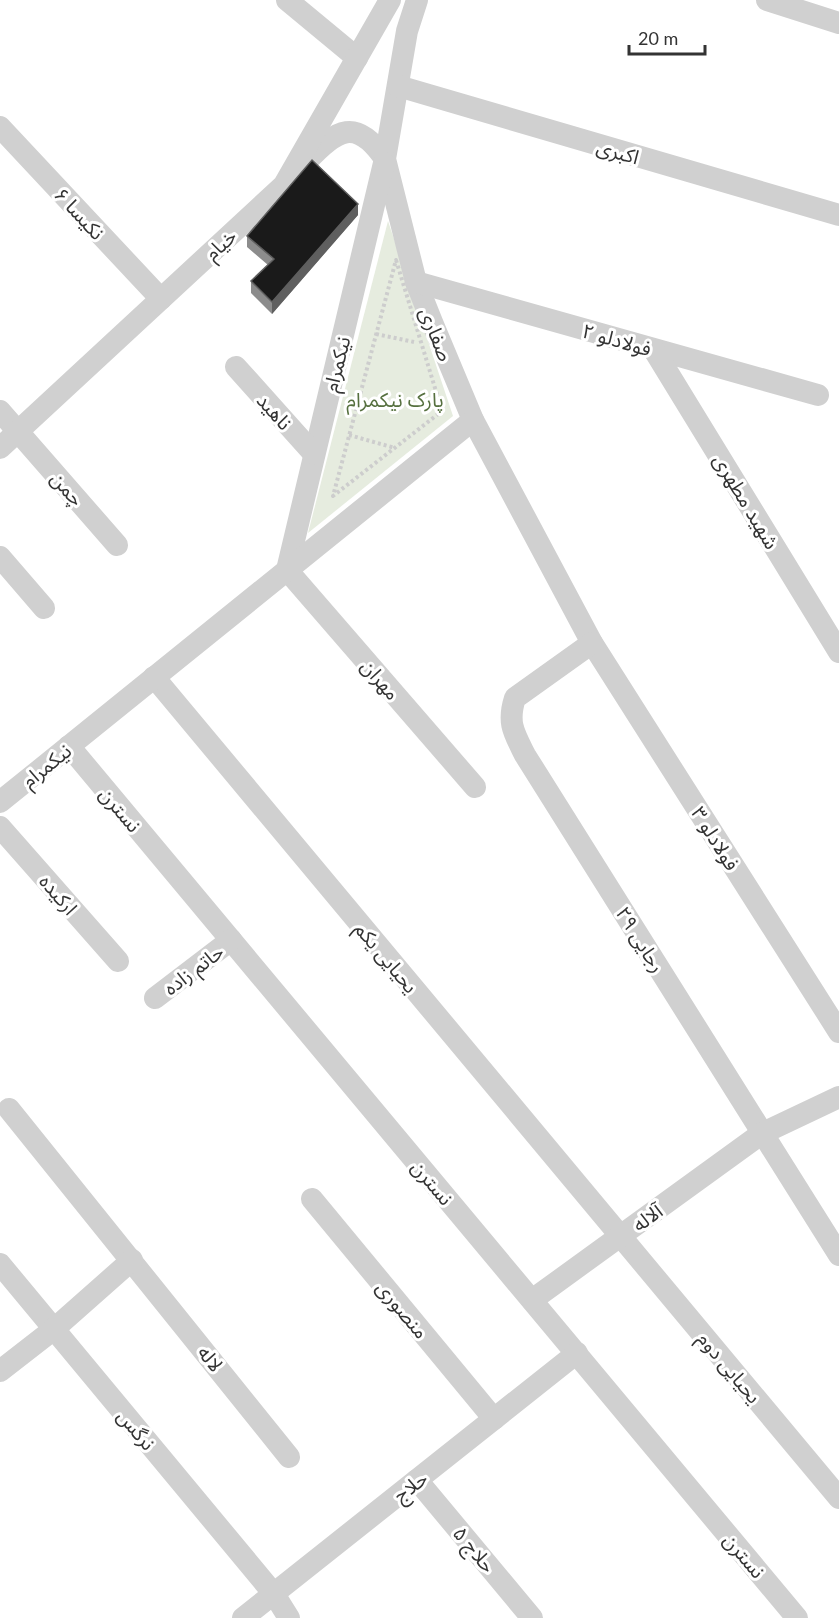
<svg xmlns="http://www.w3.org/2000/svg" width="839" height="1618" font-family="Lato,'Noto Sans Arabic',sans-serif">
<rect width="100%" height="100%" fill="#fff"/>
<!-- green -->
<path fill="#e6ecdf" d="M 388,221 L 453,416 L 308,533 Z"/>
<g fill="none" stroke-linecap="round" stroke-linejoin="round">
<!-- path -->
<g stroke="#cdcdcd" stroke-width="4" stroke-dasharray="3 3" stroke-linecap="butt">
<path d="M 396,260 L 442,411 L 333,496 Z"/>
<path d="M 376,334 L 414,342"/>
<path d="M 349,435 L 395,448"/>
</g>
<!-- street -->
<g stroke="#d0d0d0" stroke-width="22">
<path d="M 287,0 L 357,58"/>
<path d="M 417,0 L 407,31 L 385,159 L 416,282 L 432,322 L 473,420 L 592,643 L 839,1032"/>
<path d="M 767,0 L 839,23"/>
<path d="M 398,86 L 839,215"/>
<path d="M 0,127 L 161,299"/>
<path d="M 307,161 C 337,129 356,117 385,159"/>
<path d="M 384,163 L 287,570 L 475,787"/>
<path d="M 416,282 L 818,395"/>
<path d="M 654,350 L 839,652"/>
<path d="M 236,367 L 314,454"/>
<path d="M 0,411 L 117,545"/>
<path d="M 0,448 L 284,185 L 390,0"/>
<path d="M 0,557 L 44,608"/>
<path d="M 592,643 L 515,698 C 507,723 514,733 525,755 L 839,1255"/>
<path d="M 154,677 L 839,1498"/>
<path d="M 69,746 L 797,1618"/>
<path d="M 0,802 L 473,420"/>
<path d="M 0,827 L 118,961"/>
<path d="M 155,998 L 231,940"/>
<path d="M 9,1109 L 289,1457"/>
<path d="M 312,1199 L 494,1419"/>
<path d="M 0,1264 L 274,1594 L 289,1618"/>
<path d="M 532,1300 L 761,1134 L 839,1097"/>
<path d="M 0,1371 L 54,1329 L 132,1260"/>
<path d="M 417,1480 L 532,1618"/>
<path d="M 243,1618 L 577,1353"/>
</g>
</g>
<!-- wall -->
<path fill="#8c8c8c" d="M 358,215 L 272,314 L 251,293 L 251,281 L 268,265 L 247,247 L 247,236 Z"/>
<!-- shaded-wall -->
<path fill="#5f5f5f" d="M 358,204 L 358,215 L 272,314 L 272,302 Z"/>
<!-- building -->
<path fill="#1a1a1a" stroke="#5f5f5f" stroke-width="1.5" d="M 312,160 L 358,204 L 272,302 L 251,281 L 274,259 L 247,236 Z"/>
<g text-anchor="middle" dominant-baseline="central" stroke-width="6" stroke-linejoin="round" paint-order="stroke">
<!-- street labels -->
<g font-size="20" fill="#333" stroke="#fff">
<text transform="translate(618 151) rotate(16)">اکبری</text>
<text transform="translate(80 213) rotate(47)">نکيسا ۶</text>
<text transform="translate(220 244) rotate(-43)">خیام</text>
<text transform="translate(437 334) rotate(68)">صفاری</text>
<text transform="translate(617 339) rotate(16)">فولادلو ۲</text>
<text transform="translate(336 364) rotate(-76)">نیکمرام</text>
<text transform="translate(275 411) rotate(48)">ناهید</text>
<text transform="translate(68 488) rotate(49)">چمن</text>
<text transform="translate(747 501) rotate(59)">شهید مطهری</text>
<text transform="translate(381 679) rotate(49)">مهران</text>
<text transform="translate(46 765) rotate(-39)">نیکمرام</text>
<text transform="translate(121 809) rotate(50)">نسترن</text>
<text transform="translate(716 838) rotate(58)">فولادلو ۳</text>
<text transform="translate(59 894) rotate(49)">ارکیده</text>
<text transform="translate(641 939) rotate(58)">رجایی ۲۹</text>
<text transform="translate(387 957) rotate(50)">یحیایی یکم</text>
<text transform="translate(193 969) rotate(-37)">حاتم زاده</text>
<text transform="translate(433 1182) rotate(50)">نسترن</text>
<text transform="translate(647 1217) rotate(-36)">آلاله</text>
<text transform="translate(403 1309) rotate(50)">منصوری</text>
<text transform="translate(211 1358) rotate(51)">لاله</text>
<text transform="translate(730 1367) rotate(50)">یحیایی دوم</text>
<text transform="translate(137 1429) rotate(50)">نرگس</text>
<text transform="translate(410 1486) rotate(-38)">حلاج</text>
<text transform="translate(475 1549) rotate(50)">حلاج ۵</text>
<text transform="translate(745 1555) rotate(50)">نسترن</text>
</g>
<!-- park labels -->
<g font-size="20" fill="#56703f" stroke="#fff">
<text x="395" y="399">پارک نیکمرام</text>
</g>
</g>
<!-- scale -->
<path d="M629 45v9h76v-9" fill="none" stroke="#333333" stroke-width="3"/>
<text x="638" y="45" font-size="18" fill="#333333" stroke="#ffffff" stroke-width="4.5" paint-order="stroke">20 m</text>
</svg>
